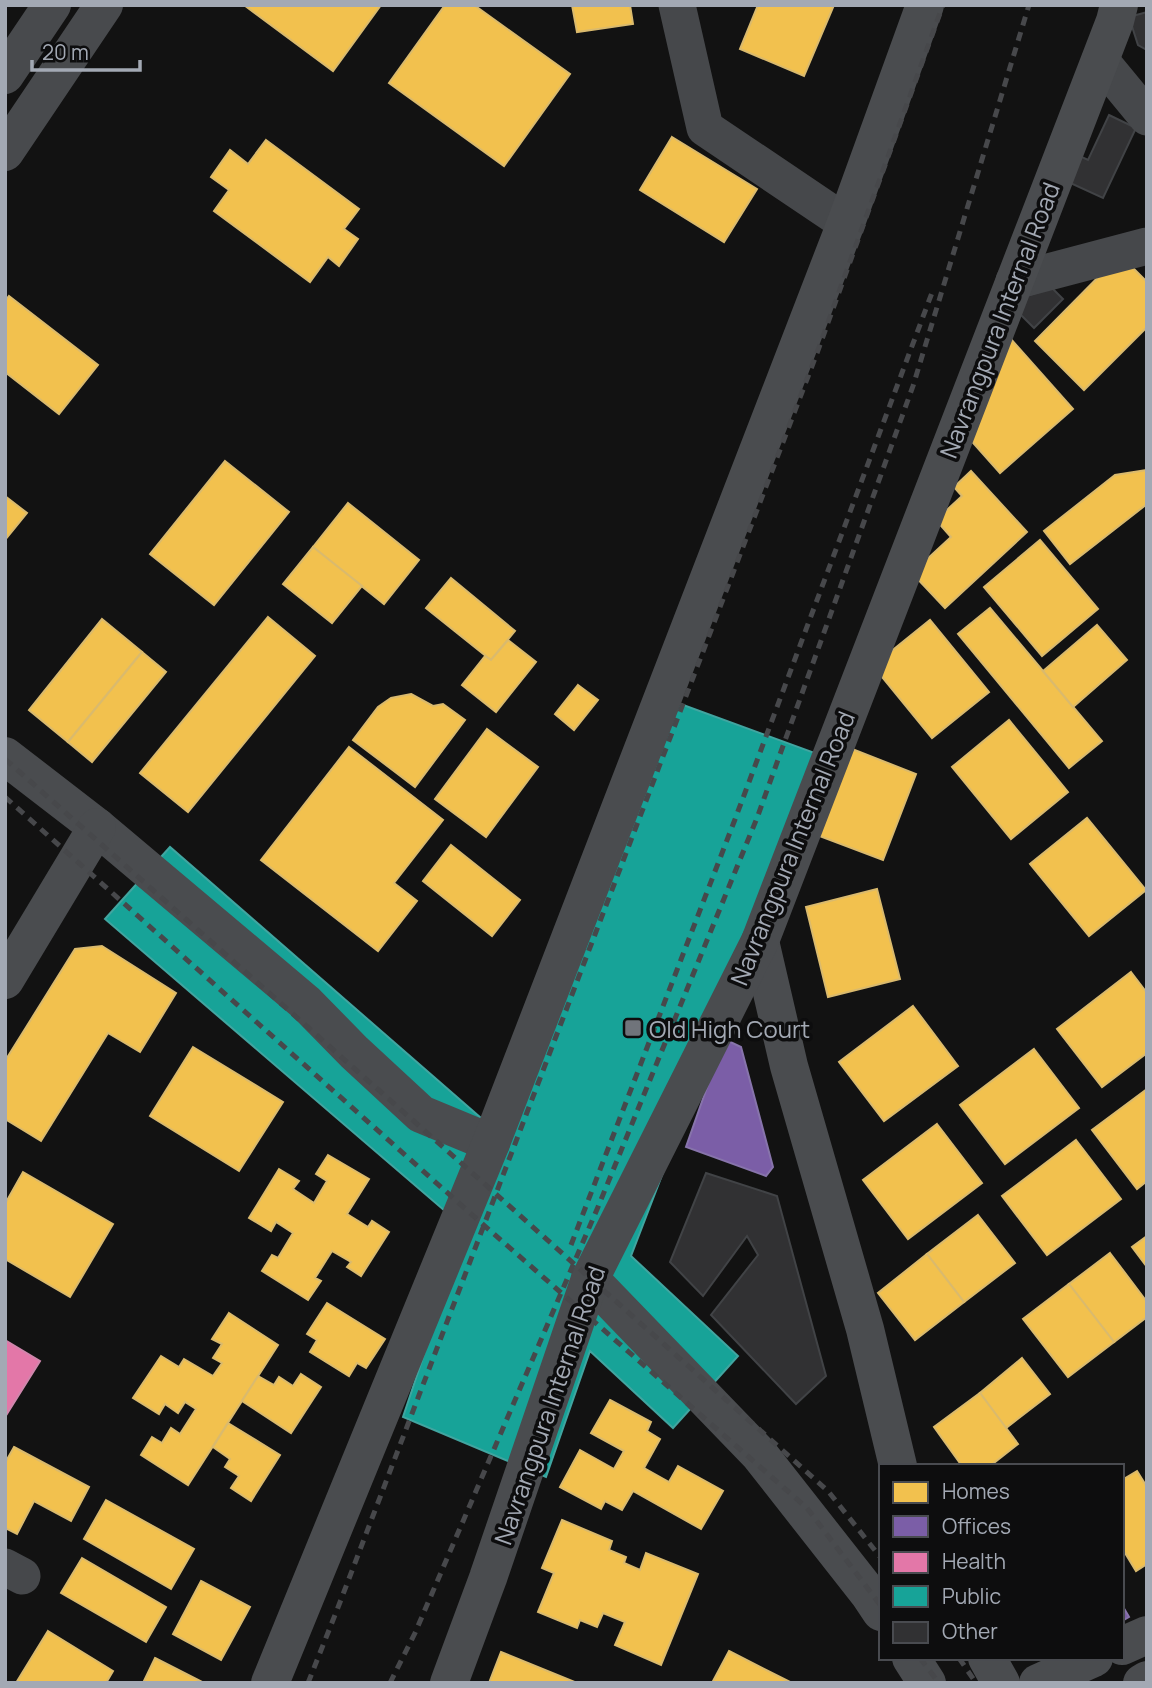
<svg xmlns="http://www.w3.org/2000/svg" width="1152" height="1688" font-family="Manrope,sans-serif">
<rect width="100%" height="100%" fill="#121212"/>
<!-- homes -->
<g fill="#f2c14e" stroke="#daba6d" stroke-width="2">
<path d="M 244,5 L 381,5 L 333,71 Z"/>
<path d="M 445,5 L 474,5 L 570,74 L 504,166 L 389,83 Z"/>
<path d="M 572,5 L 630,5 L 633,24 L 577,32 Z"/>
<path d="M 758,5 L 834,5 L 804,76 L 740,49 Z"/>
<path d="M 672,137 L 757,189 L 724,242 L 640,190 Z"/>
<path d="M 266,140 L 359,209 L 344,229 L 358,239 L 339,266 L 328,257 L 310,282 L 214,211 L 229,190 L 211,177 L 230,150 L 248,164 Z"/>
<path d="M 1120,255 L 1147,282 L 1147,327 L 1084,390 L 1035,341 Z"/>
<path d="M 9,296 L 98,365 L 59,414 L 5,372 L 5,301 Z"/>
<path d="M 1002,329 L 1073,409 L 1000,473 L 967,436 Z"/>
<path d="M 225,461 L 289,512 L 214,605 L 150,554 Z"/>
<path d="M 1147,470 L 1147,504 L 1070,564 L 1044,531 L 1115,475 Z"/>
<path d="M 971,471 L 1027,532 L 945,608 L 912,573 L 951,537 L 936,520 L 962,496 L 954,487 Z"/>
<path d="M 5,496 L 27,513 L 5,540 Z"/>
<path d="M 348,503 L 419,560 L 384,604 L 313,547 Z"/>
<path d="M 1040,540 L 1098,609 L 1042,656 L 984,587 Z"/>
<path d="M 313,547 L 362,586 L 332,623 L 283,584 Z"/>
<path d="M 451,578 L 515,631 L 491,660 L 426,608 Z"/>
<path d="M 990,608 L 1102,741 L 1069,768 L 958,634 Z"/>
<path d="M 268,617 L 315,656 L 188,812 L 140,773 Z"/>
<path d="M 102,619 L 142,652 L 68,742 L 29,710 Z"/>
<path d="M 930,620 L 989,692 L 932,738 L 873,666 Z"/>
<path d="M 1097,625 L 1127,660 L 1073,707 L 1043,671 Z"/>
<path d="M 508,640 L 536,662 L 496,712 L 462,685 L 485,656 L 491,660 Z"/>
<path d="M 142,652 L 166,672 L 92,762 L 68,742 Z"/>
<path d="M 578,685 L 598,700 L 574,730 L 555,714 Z"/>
<path d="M 411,694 L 433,706 L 443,704 L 465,720 L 415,787 L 353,740 L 378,707 L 391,698 Z"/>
<path d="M 1009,720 L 1068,792 L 1011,839 L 952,767 Z"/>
<path d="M 487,729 L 538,767 L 486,837 L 435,799 Z"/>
<path d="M 349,747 L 443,820 L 394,883 L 417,901 L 378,951 L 261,860 Z"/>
<path d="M 847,747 L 916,774 L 883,860 L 814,834 Z"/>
<path d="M 1087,818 L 1146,890 L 1089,936 L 1030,864 Z"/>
<path d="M 451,845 L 520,900 L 492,936 L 423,881 Z"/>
<path d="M 877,889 L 900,979 L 828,997 L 806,907 Z"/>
<path d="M 102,946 L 176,993 L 140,1052 L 108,1033 L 41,1141 L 5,1119 L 5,1061 L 75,949 Z"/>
<path d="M 1131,972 L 1147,993 L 1147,1053 L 1102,1087 L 1057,1029 Z"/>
<path d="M 913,1006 L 958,1066 L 884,1121 L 839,1062 Z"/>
<path d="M 193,1047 L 283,1102 L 239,1171 L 150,1116 Z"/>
<path d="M 1034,1049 L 1079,1108 L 1005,1164 L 960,1105 Z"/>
<path d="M 1147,1089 L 1147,1181 L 1137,1189 L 1092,1130 Z"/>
<path d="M 937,1124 L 982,1183 L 908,1239 L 863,1180 Z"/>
<path d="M 1076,1140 L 1121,1199 L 1047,1255 L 1002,1196 Z"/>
<path d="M 328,1155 L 369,1179 L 347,1214 L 368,1227 L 372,1221 L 389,1232 L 361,1276 L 347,1267 L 351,1262 L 332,1251 L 315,1278 L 321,1281 L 308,1300 L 262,1271 L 272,1255 L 278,1258 L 293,1233 L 276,1222 L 271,1231 L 249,1218 L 279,1169 L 299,1181 L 293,1189 L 314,1203 L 327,1181 L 316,1174 Z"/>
<path d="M 23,1172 L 113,1224 L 70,1297 L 5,1259 L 5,1204 Z"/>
<path d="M 978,1215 L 1015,1263 L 964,1302 L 927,1254 Z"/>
<path d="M 1147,1236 L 1147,1267 L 1132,1247 Z"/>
<path d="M 1110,1253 L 1147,1302 L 1147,1317 L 1114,1342 L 1069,1284 Z"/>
<path d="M 927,1254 L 964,1302 L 915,1340 L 878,1293 Z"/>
<path d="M 1069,1284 L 1114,1342 L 1068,1377 L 1023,1319 Z"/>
<path d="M 327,1303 L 385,1339 L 366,1368 L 357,1363 L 349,1376 L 310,1352 L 317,1340 L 307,1334 Z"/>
<path d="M 229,1313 L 278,1345 L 188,1485 L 141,1455 L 152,1437 L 162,1443 L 171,1428 L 180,1434 L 196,1409 L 185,1402 L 178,1413 L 165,1404 L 159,1414 L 133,1398 L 161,1356 L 179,1367 L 184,1359 L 213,1376 L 222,1363 L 213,1358 L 222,1344 L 212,1339 Z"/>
<path d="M 1022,1358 L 1050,1394 L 1006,1428 L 980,1393 Z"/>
<path d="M 301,1374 L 321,1387 L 291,1433 L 242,1401 L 258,1376 L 274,1385 L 279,1377 L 293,1386 Z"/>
<path d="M 980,1393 L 1018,1444 L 990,1466 L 962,1466 L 934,1427 Z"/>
<path d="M 610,1400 L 651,1422 L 647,1431 L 660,1439 L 644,1468 L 669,1482 L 678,1466 L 723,1491 L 701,1529 L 633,1491 L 622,1510 L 605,1501 L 601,1509 L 560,1487 L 580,1450 L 614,1469 L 624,1451 L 591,1433 Z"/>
<path d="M 228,1423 L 280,1455 L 251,1501 L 231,1488 L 239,1476 L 225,1467 L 230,1459 L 213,1447 Z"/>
<path d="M 14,1447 L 89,1487 L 71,1521 L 34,1501 L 17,1534 L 5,1528 L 5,1463 Z"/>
<path d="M 1137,1471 L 1147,1487 L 1147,1564 L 1136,1571 L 1122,1548 L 1122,1480 Z"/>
<path d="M 106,1500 L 194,1549 L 171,1589 L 84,1539 Z"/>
<path d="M 562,1520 L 612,1541 L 609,1550 L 626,1557 L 624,1563 L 640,1570 L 646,1553 L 698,1574 L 661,1665 L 615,1645 L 625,1622 L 603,1613 L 597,1627 L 580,1620 L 577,1628 L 538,1612 L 554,1573 L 542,1568 Z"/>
<path d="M 82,1558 L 166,1607 L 146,1642 L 61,1593 Z"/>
<path d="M 201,1581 L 250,1607 L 221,1660 L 173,1634 Z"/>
<path d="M 48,1631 L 113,1671 L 106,1683 L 16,1683 Z"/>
<path d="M 729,1651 L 792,1683 L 712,1683 Z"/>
<path d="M 501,1652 L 577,1683 L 489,1683 Z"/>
<path d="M 155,1658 L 204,1683 L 143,1683 Z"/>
</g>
<!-- offices -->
<g fill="#7b5ea7" stroke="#8774ab" stroke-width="2">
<path d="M 724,1039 L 741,1047 L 773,1167 L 766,1176 L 686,1147 Z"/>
<path d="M 1122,1605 L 1129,1617 L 1122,1621 Z"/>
</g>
<!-- health -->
<path fill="#e377a8" stroke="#d086ac" stroke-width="2" d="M 5,1340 L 40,1361 L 5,1417 Z"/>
<!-- public -->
<path fill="#17a398" stroke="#41a5a0" stroke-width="2" d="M 675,702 L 823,756 L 631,1256 L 738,1356 L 673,1428 L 590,1351 L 546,1477 L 403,1417 L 466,1229 L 105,919 L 170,847 L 504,1138 Z"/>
<!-- building -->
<g fill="#313133" stroke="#414346" stroke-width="2">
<path d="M 1147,12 L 1147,50 L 1138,45 L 1129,17 Z"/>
<path d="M 1109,115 L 1136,128 L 1103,198 L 1055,176 L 1067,150 L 1088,160 Z"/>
<path d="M 1052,288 L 1063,299 L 1034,328 L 1008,302 Z"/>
<path d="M 706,1173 L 777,1196 L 826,1376 L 796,1404 L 711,1315 L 758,1255 L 747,1236 L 703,1296 L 670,1262 Z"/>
</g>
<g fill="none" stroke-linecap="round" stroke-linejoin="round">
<!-- street -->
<g stroke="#46484b" stroke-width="37">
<path d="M 677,5 L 705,128 L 846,223"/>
<path d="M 1100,60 L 1147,117"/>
<path d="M 1014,281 L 1147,246"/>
<path d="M 5,1567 L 22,1576"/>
</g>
<!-- secondary -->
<g stroke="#4a4c4f" stroke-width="38">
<path d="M 5,756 L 97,827 L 306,1003 L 354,1052 L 421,1114 L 491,1143"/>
<path d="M 760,941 L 789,1066 L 865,1329 L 898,1466"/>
<path d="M 5,980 L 97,827"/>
<path d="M 590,1279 L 759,1454 L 869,1594 L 881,1612"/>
<path d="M 1122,1646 L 1147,1635"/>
<path d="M 911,1658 L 927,1683"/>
<path d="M 987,1658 L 1001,1683"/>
<path d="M 270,1683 L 491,1143 L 846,223 L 925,5"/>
<path d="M 449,1683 L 488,1578 L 590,1279 L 760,941 L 1100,60 L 1115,21 L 1119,5"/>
<path d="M 1038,1683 L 1094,1658"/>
<path d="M 1142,1683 L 1147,1680"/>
</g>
<!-- primary -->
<g stroke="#484a4d" stroke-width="38">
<path d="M 5,75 L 52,5"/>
<path d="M 5,152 L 104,5"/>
</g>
<!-- rail -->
<g stroke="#47484b" stroke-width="5" stroke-dasharray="9 7" stroke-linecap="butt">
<path d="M 5,759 L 487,1186 L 828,1491 L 881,1558"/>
<path d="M 5,797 L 470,1213 L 807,1508 L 881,1606"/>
<path d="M 571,1245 L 734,822 L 933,290"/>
<path d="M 920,1658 L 939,1683"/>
<path d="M 959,1658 L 976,1683"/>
<path d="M 308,1683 L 337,1610 L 817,353 L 943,5"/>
<path d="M 390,1683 L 415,1633 L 598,1207 L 757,818 L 913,386 L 1029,5"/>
</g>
</g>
<!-- markers -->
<rect fill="#70747b" stroke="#0d0d0e" stroke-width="2.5" x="624" y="1019" width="18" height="18" rx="3.5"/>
<g text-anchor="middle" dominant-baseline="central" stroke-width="7" stroke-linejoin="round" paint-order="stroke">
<!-- street labels -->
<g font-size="24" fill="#a3a9b4" stroke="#0d0d0e">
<text transform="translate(999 320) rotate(-69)">Navrangpura Internal Road</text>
<text transform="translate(792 848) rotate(-68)">Navrangpura Internal Road</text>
<text transform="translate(549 1405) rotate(-71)">Navrangpura Internal Road</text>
</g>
<!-- poi labels -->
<g font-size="24" fill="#a3a9b4" stroke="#0d0d0e" text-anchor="start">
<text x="649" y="1028">Old High Court</text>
</g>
</g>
<!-- border -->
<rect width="1152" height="1688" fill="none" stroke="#a3a9b4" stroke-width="14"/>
<!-- legend -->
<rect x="879" y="1464" width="245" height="196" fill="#0d0d0e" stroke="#494b50" stroke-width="2"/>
<rect x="893" y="1482" width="35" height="21" fill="#f2c14e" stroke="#494b50" stroke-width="2"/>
<text x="942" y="1499" font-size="21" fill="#a3a9b4">Homes</text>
<rect x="893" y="1516" width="35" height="21" fill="#7b5ea7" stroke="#494b50" stroke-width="2"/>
<text x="942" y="1534" font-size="21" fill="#a3a9b4">Offices</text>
<rect x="893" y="1552" width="35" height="21" fill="#e377a8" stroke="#494b50" stroke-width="2"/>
<text x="942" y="1569" font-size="21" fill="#a3a9b4">Health</text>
<rect x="893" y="1586" width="35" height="21" fill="#17a398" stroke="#494b50" stroke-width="2"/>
<text x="942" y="1604" font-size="21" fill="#a3a9b4">Public</text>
<rect x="893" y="1622" width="35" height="21" fill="#313133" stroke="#494b50" stroke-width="2"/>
<text x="942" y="1639" font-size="21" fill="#a3a9b4">Other</text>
<!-- scale -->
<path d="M32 60v10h108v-10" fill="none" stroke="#a3a9b4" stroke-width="3.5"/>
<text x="42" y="60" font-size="21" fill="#a3a9b4" stroke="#0d0d0e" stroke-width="5" paint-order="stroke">20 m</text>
</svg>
